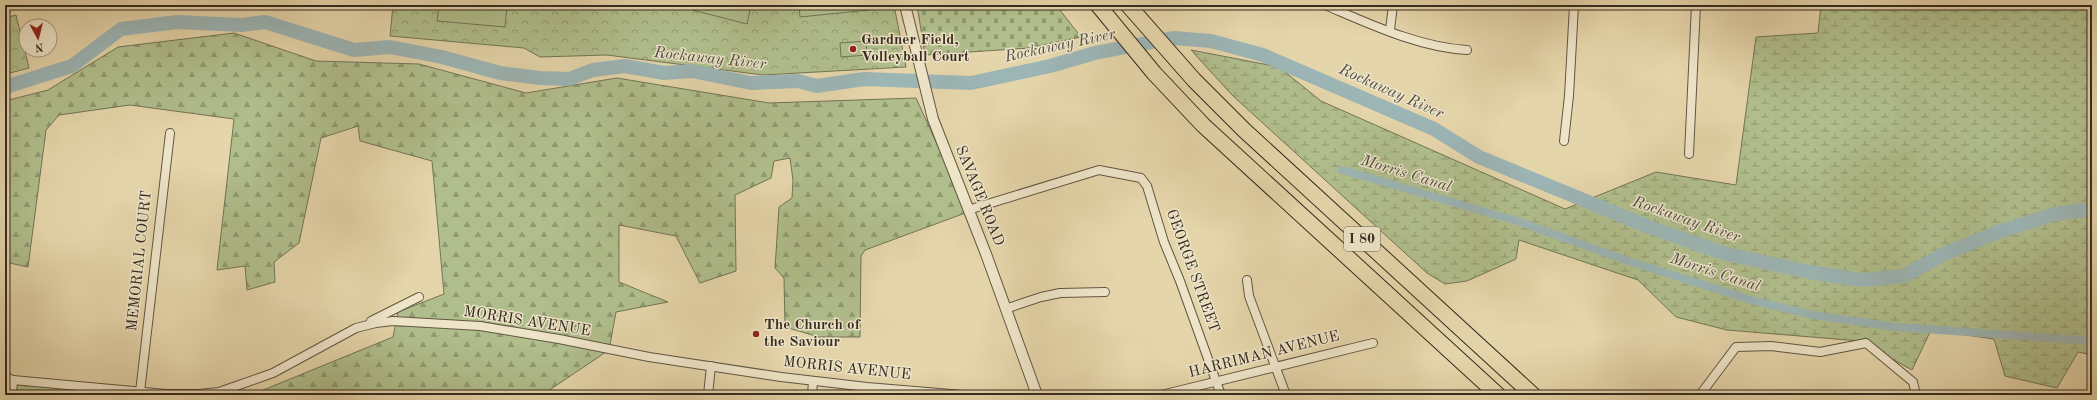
<svg xmlns="http://www.w3.org/2000/svg" width="2097" height="400" font-family="'Old Standard TT',serif">
<defs>
<pattern id="forest-firs" width="22" height="20" patternUnits="userSpaceOnUse"><rect width="22" height="20" fill="#b0be8c"/><path d="M5 1l3.5 6h-7zM16 11l3.5 6h-7z" fill="#909b72"/></pattern>
<pattern id="wetland-marsh" width="20" height="14" patternUnits="userSpaceOnUse"><rect width="20" height="14" fill="#b0be8c"/><path d="M1 5h8M5 5V1M11 12h8M15 12V8" fill="none" stroke="#909b72"/></pattern>
<pattern id="cemetery-stones" width="16" height="16" patternUnits="userSpaceOnUse"><rect width="16" height="16" fill="#b0be8c"/><path d="M2 7V4a2 2 0 0 1 4 0v3zM10 15v-3a2 2 0 0 1 4 0v3z" fill="#909b72"/></pattern>
<pattern id="park-crowns" width="20" height="18" patternUnits="userSpaceOnUse"><rect width="20" height="18" fill="#b0be8c"/><path d="M2 6a3 3 0 1 1 6 0M12 15a3 3 0 1 1 6 0" fill="none" stroke="#909b72"/></pattern>
</defs>
<rect width="100%" height="100%" fill="#e5d5aa"/>
<filter id="stains"><feTurbulence type="fractalNoise" baseFrequency=".005" numOctaves="4"/><feColorMatrix values="0 0 0 0 .2 0 0 0 0 .09 0 0 0 0 .02 0 0 0 .5 -.17"/></filter>
<radialGradient id="worn" r=".72"><stop offset=".6" stop-color="#630" stop-opacity="0"/><stop offset="1" stop-color="#630" stop-opacity=".3"/></radialGradient>
<!-- forest -->
<g fill="url(#forest-firs)" stroke="#727456">
<path d="M 234,33 L 316,61 L 419,64 L 526,93 L 617,78 L 769,103 L 916,98 L 968,212 L 865,250 L 861,256 L 860,337 L 819,337 L 785,327 L 784,278 L 775,268 L 779,207 L 792,198 L 793,180 L 790,158 L 774,161 L 771,178 L 735,195 L 736,271 L 700,283 L 676,236 L 619,225 L 619,282 L 668,302 L 616,312 L 609,350 L 542,395 L 251,395 L 393,337 L 398,312 L 444,294 L 432,161 L 360,141 L 358,126 L 321,138 L 299,243 L 274,262 L 275,282 L 247,290 L 245,266 L 217,270 L 234,119 L 130,105 L 59,115 L 46,130 L 28,267 L 5,262 L 5,101 L 48,90 L 118,47 Z"/>
<path d="M 11,382 L 129,389 L 128,395 L 11,395 Z"/>
</g>
<!-- wetland -->
<path fill="url(#wetland-marsh)" stroke="#727456" d="M 1821,5 L 2092,5 L 2092,355 L 2078,352 L 2057,388 L 2005,376 L 1994,339 L 1931,330 L 1912,370 L 1860,341 L 1727,330 L 1676,317 L 1638,280 L 1519,240 L 1516,259 L 1467,281 L 1445,284 L 1427,273 L 1232,95 L 1191,50 L 1279,67 L 1321,101 L 1565,209 L 1656,172 L 1736,185 L 1756,37 L 1818,33 Z"/>
<!-- cemetery -->
<path fill="url(#cemetery-stones)" stroke="#727456" d="M 917,5 L 1056,5 L 1081,37 L 1029,48 L 925,55 Z"/>
<!-- park -->
<g fill="url(#park-crowns)" stroke="#727456">
<path d="M 393,5 L 894,5 L 906,67 L 763,75 L 607,55 L 540,57 L 524,48 L 390,36 Z"/>
<path d="M 16,15 L 29,68 L 6,74 L 5,18 Z"/>
</g>
<!-- pitch -->
<g fill="#b0be8c" stroke="#727456">
<path d="M 439,5 L 507,5 L 505,27 L 437,21 Z"/>
<path d="M 673,5 L 751,5 L 747,24 Z"/>
<path d="M 799,5 L 868,5 L 869,10 L 800,17 Z"/>
<path d="M 866,41 L 867,55 L 841,57 L 840,43 Z"/>
</g>
<g fill="none" stroke-linecap="round" stroke-linejoin="round">
<!-- canal -->
<path stroke="#9cb5b5" stroke-width="8" d="M 1342,170 L 1517,221 L 1628,261 L 1751,300 L 1813,315 L 1896,327 L 2092,341"/>
<!-- river -->
<path stroke="#9cb5b5" stroke-width="14" d="M 5,87 L 72,66 L 121,29 L 177,22 L 241,25 L 265,22 L 354,50 L 390,47 L 442,57 L 500,73 L 540,78 L 569,79 L 593,70 L 625,66 L 664,73 L 692,71 L 751,83 L 798,81 L 817,86 L 864,79 L 971,83 L 1050,66 L 1095,53 L 1173,38 L 1211,41 L 1263,55 L 1434,129 L 1479,157 L 1649,227 L 1723,253 L 1809,272 L 1861,280 L 1904,276 L 1944,254 L 1998,232 L 2055,214 L 2092,209"/>
<!-- minor casing -->
<g stroke="#615642" stroke-width="10">
<g id="minor">
<path d="M 1325,5 C 1370,24 1418,47 1467,50"/>
<path d="M 1390,30 L 1393,5"/>
<path d="M 1564,141 L 1569,96 L 1574,5"/>
<path d="M 1689,154 L 1696,5"/>
<path d="M 968,210 L 1099,170 L 1141,178 L 1147,186 L 1164,242 L 1180,281 L 1221,395"/>
<path d="M 1247,280 L 1249,296 L 1286,395"/>
<path d="M 1005,309 L 1041,297 L 1060,293 L 1105,292"/>
<path d="M 371,321 L 419,297"/>
<path d="M 5,377 L 13,380 L 166,394 L 199,394 L 219,392 L 273,373 L 356,328 L 376,323 L 393,321 L 480,326 L 559,339 L 649,357 L 781,377 L 867,387 L 963,395"/>
<path d="M 140,392 L 170,133"/>
<path d="M 12,395 L 13,380"/>
<path d="M 708,395 L 711,366"/>
<path d="M 812,395 L 813,381"/>
<path d="M 1161,395 L 1373,343"/>
<path d="M 1700,395 L 1736,347 L 1771,346 L 1820,352 L 1866,343 L 1913,382 L 1916,395"/>
</g>
</g>
<!-- tertiary casing -->
<g stroke="#615642" stroke-width="12">
<path id="tertiary" d="M 905,5 L 933,119 L 986,254 L 1037,395"/>
</g>
<!-- motorway casing -->
<g stroke="#352b20" stroke-width="17">
<g id="motorway">
<path d="M 1098,5 L 1154,73 L 1203,125 L 1498,395"/>
<path d="M 1128,5 L 1194,80 L 1244,130 L 1533,395"/>
</g>
</g>
<!-- minor -->
<use href="#minor" stroke="#eee4c8" stroke-width="8"/>
<!-- tertiary -->
<use href="#tertiary" stroke="#eee4c8" stroke-width="10"/>
<!-- motorway -->
<use href="#motorway" stroke="#e5d5aa" stroke-width="15"/>
</g>
<!-- markers -->
<g fill="#8f2418" stroke="#eee4c8" stroke-width="1.5">
<circle cx="853" cy="49" r="4"/>
<circle cx="756" cy="334" r="4"/>
</g>
<g text-anchor="middle" dominant-baseline="central" stroke-width="3" stroke-linejoin="round" paint-order="stroke">
<!-- shield labels -->
<rect fill="#eee4c8" stroke="#6c6252" stroke-width="1" x="1344" y="227" width="36" height="24" rx="3"/>
<g font-size="14" font-weight="bold" fill="#352b20">
<text x="1362" y="239">I 80</text>
</g>
<!-- poi labels -->
<g font-size="15" font-weight="bold" fill="#352b20" stroke="#eee4c8" text-anchor="start">
<text x="861" y="40">Gardner Field,<tspan x="861" dy="17">Volleyball Court</tspan></text>
<text x="764" y="325">The Church of<tspan x="764" dy="17">the Saviour</tspan></text>
</g>
<!-- street labels -->
<g font-size="15" fill="#352b20" stroke="#eee4c8">
<text transform="translate(979 196) rotate(68)">SAVAGE ROAD</text>
<text transform="translate(140 261) rotate(-84)">MEMORIAL COURT</text>
<text transform="translate(1192 271) rotate(70)">GEORGE STREET</text>
<text transform="translate(527 322) rotate(9)">MORRIS AVENUE</text>
<text transform="translate(1264 355) rotate(-14)">HARRIMAN AVENUE</text>
<text transform="translate(847 369) rotate(6)">MORRIS AVENUE</text>
</g>
<!-- water labels -->
<g font-size="16" font-style="italic" fill="#4f4e45" stroke="#eee4c8">
<text transform="translate(1060 46) rotate(-12)">Rockaway River</text>
<text transform="translate(710 59) rotate(6)">Rockaway River</text>
<text transform="translate(1391 92) rotate(24)">Rockaway River</text>
<text transform="translate(1406 174) rotate(17)">Morris Canal</text>
<text transform="translate(1686 220) rotate(19)">Rockaway River</text>
<text transform="translate(1715 273) rotate(18)">Morris Canal</text>
</g>
</g>
<!-- margin -->
<rect width="2097" height="400" fill="none" stroke="#e5d5aa" stroke-width="20"/>
<rect x="6" y="6" width="2085" height="388" fill="none" stroke="#352b20" stroke-width="2"/>
<rect x="10" y="10" width="2077" height="380" fill="none" stroke="#352b20"/>
<!-- north arrow -->
<g transform="translate(38 38) rotate(173)"><circle r="19" fill="#eee4c8" stroke="#a49a85"/>
<path d="M0-3L7 15L0 10L-7 15Z" fill="#8f2418"/>
<text y="-6" font-size="11" font-weight="bold" text-anchor="middle" fill="#352b20">N</text>
</g>
<rect width="100%" height="100%" filter="url(#stains)"/>
<rect width="100%" height="100%" fill="url(#worn)"/>
</svg>
